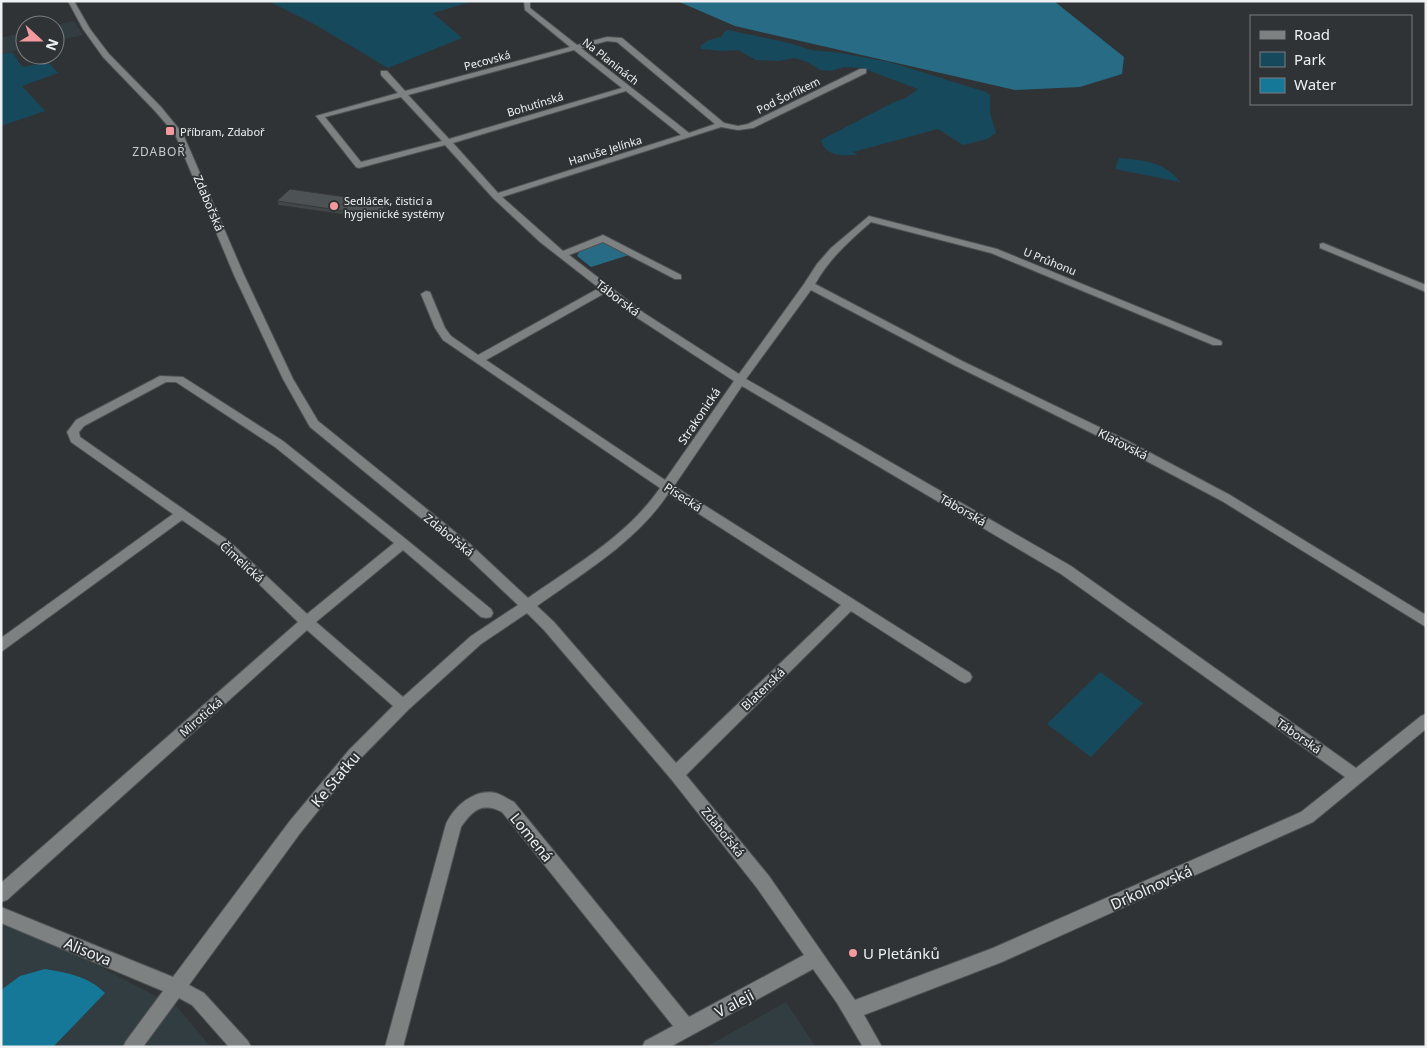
<svg xmlns="http://www.w3.org/2000/svg" width="1427" height="1048" font-family="'Noto Sans',sans-serif">
<rect width="100%" height="100%" fill="#2f3335"/>
<!-- built -->
<g fill="#323d42">
<path d="M 74,21 L 83,35 L 55,41 L 55,25 Z"/>
<path d="M 25,32 L 25,48 L 1,54 L 1,38 Z"/>
<path d="M 1,915 L 177,1007 L 211,1047 L 1,1047 Z"/>
<path d="M 786,1002 L 816,1047 L 706,1047 Z"/>
</g>
<!-- green -->
<g fill="#17495c">
<path d="M 268,1 L 474,1 L 433,13 L 462,38 L 388,68 L 314,24 Z"/>
<path d="M 728,30 L 793,44 L 811,50 L 841,53 L 889,62 L 986,92 L 990,95 L 990,113 L 996,133 L 987,139 L 963,145 L 938,129 L 853,152 L 858,155 C 844,155 826,158 821,140 L 894,102 L 906,98 L 918,89 L 862,68 L 844,67 L 831,71 L 820,70 L 807,62 L 795,58 L 778,61 L 756,60 L 738,50 L 722,51 L 701,49 L 700,46 L 709,40 L 721,37 L 724,32 Z"/>
<path d="M 12,52 L 22,67 L 48,62 L 58,73 L 22,86 L 45,111 L 1,126 L 1,54 Z"/>
<path d="M 1119,158 C 1142,160 1165,161 1180,182 L 1115,169 Z"/>
<path d="M 1100,672 L 1143,703 L 1091,757 L 1047,724 Z"/>
</g>
<!-- forest -->
<g fill="#286b84">
<path d="M 677,1 L 1054,1 L 1124,57 L 1122,74 L 1080,87 L 1015,90 L 735,26 Z"/>
<path d="M 600,243 L 607,243 L 629,255 L 591,267 L 577,256 L 579,252 Z"/>
</g>
<!-- water -->
<path fill="#157898" d="M 45,969 C 68,973 88,976 105,993 L 53,1047 L 1,1047 L 1,990 L 20,976 Z"/>
<g fill="none" stroke-linecap="round" stroke-linejoin="round">
<!-- minor casing -->
<g stroke="#4e5153" stroke-width="2">
<g id="minor">
<path d="M 68,1 L 74,1 L 90,29 L 109,54 L 161,107 L 183,134 L 244,275 L 293,379 L 318,421 L 470,544 L 528,598 C 575,565 627,536 660,488 L 443,340 L 435,328 L 421,294 L 426,291 L 430,292 L 445,328 L 451,336 L 478,355 L 599,288 L 540,242 L 493,198 L 445,145 L 359,168 L 356,167 L 316,116 L 398,93 L 381,75 L 381,71 L 387,71 L 405,91 L 570,47 L 525,10 L 524,1 L 530,1 L 530,8 L 577,45 L 607,37 L 622,38 L 724,123 L 738,126 L 748,124 L 860,69 L 866,69 L 866,73 L 753,128 L 738,130 L 721,127 L 502,197 L 563,251 L 603,235 L 681,275 L 681,279 L 675,279 L 603,242 L 569,255 L 644,313 L 739,374 L 804,284 L 817,264 L 831,248 L 869,216 L 997,249 L 1221,341 L 1222,343 L 1221,345 L 1213,345 L 991,253 L 871,222 C 849,241 829,259 815,284 L 962,361 L 1126,440 L 1230,495 L 1426,615 L 1426,627 L 1222,501 L 1118,446 L 954,365 L 811,290 L 746,379 L 1071,566 L 1356,768 L 1421,716 L 1426,714 L 1426,729 L 1313,822 L 1002,962 L 864,1015 L 882,1047 L 863,1047 L 837,1003 L 813,969 L 670,1047 L 642,1047 L 645,1041 L 673,1026 L 502,812 C 482,802 473,810 461,827 L 403,1047 L 385,1047 L 446,824 C 454,806 475,788 496,793 C 502,795 508,799 514,802 L 689,1017 L 804,955 L 757,888 L 671,779 L 544,630 L 527,613 L 481,644 L 408,710 L 359,760 L 301,832 L 189,985 L 204,993 L 248,1041 L 251,1047 L 229,1047 L 192,1005 L 179,998 L 143,1047 L 123,1047 L 126,1041 L 163,991 L 1,923 L 1,907 L 173,977 L 289,822 L 349,750 L 393,706 L 307,630 L 7,900 L 1,902 L 1,883 L 298,622 L 221,547 L 182,520 L 1,652 L 1,638 L 173,514 L 71,442 L 67,432 L 76,420 L 160,376 L 183,377 L 283,441 L 407,540 L 491,609 L 493,613 L 491,617 L 486,618 L 481,617 L 403,550 L 316,622 L 403,697 L 471,636 L 518,605 L 460,550 L 310,427 L 283,379 L 234,275 L 175,134 L 155,111 L 103,57 L 83,29 ZM 607,41 L 617,42 L 715,124 L 689,133 L 581,48 ZM 574,50 L 622,88 L 449,139 L 408,95 ZM 626,91 L 681,135 L 498,193 L 453,143 ZM 401,97 L 442,141 L 361,162 L 325,117 ZM 605,293 L 636,317 L 734,381 L 665,480 L 486,360 ZM 166,382 L 176,382 L 275,447 L 394,543 L 307,614 L 229,541 L 80,437 L 79,432 L 84,426 ZM 742,386 L 1061,574 L 1345,777 L 1301,812 L 993,948 L 855,1000 L 769,876 L 686,775 L 851,611 L 960,681 L 965,683 L 970,681 L 972,677 L 970,673 L 674,486 ZM 668,494 L 841,605 L 676,763 L 554,622 L 537,606 C 583,573 636,542 668,494 Z"/>
<path d="M 1323,243 L 1426,285 L 1426,292 L 1320,248 L 1320,244 Z"/>
</g>
</g>
<!-- minor -->
<use href="#minor" fill="#7e8182" fill-rule="evenodd"/>
</g>
<!-- wall -->
<path fill="#424748" d="M 277,201 L 388,203 L 389,206 L 378,219 L 279,205 Z"/>
<!-- shaded-wall -->
<path fill="#36393b" d="M 388,203 L 389,206 L 378,219 L 377,216 Z"/>
<!-- building -->
<path fill="#4d5254" stroke="#36393b" d="M 290,189 L 388,203 L 377,216 L 277,201 Z"/>
<!-- markers -->
<g fill="#f49a9f" stroke="#2f3335" stroke-width="2">
<rect x="165" y="126" width="10" height="10" rx="2.5"/>
<circle cx="334" cy="206" r="5"/>
<circle cx="853" cy="953" r="5"/>
</g>
<g text-anchor="middle" dominant-baseline="central" stroke-width="4" stroke-linejoin="round" paint-order="stroke">
<!-- far-street labels -->
<g font-size="11" fill="#eef0f2" stroke="#2f3335">
<text transform="translate(487 60) rotate(-15)">Pecovská</text>
<text transform="translate(611 61) rotate(38)">Na Planinách</text>
<text transform="translate(788 95) rotate(-26)">Pod Šorfíkem</text>
<text transform="translate(535 104) rotate(-17)">Bohutínská</text>
<text transform="translate(605 150) rotate(-17)">Hanuše Jelínka</text>
<text transform="translate(1050 261) rotate(22)">U Průhonu</text>
</g>
<!-- far-poi labels -->
<g font-size="11" fill="#eef0f2" stroke="#2f3335" text-anchor="start">
<text x="180" y="131">Příbram, Zdaboř</text>
<text x="344" y="200">Sedláček, čisticí a<tspan x="344" dy="13">hygienické systémy</tspan></text>
</g>
<!-- far-quarter labels -->
<g font-size="12" letter-spacing="1" fill="#c6cbce" stroke="#2f3335">
<text x="159" y="151">ZDABOŘ</text>
</g>
<!-- street labels -->
<g font-size="12" fill="#eef0f2" stroke="#2f3335">
<text transform="translate(209 203) rotate(67)">Zdabořská</text>
<text transform="translate(618 298) rotate(37)">Táborská</text>
<text transform="translate(699 416) rotate(-56)">Strakonická</text>
<text transform="translate(1123 444) rotate(27)">Klatovská</text>
<text transform="translate(683 497) rotate(33)">Písecká</text>
<text transform="translate(963 510) rotate(30)">Táborská</text>
<text transform="translate(449 535) rotate(39)">Zdabořská</text>
<text transform="translate(242 562) rotate(42)">Čimelická</text>
<text transform="translate(763 689) rotate(-44)">Blatenská</text>
<text transform="translate(201 717) rotate(-41)">Mirotická</text>
<text transform="translate(1299 736) rotate(35)">Táborská</text>
<text transform="translate(723 832) rotate(51)">Zdabořská</text>
</g>
<!-- near-street labels -->
<g font-size="15" fill="#eef0f2" stroke="#2f3335">
<text transform="translate(335 779) rotate(-50)">Ke Statku</text>
<text transform="translate(532 837) rotate(51)">Lomená</text>
<text transform="translate(1151 887) rotate(-24)">Drkolnovská</text>
<text transform="translate(88 951) rotate(22)">Alisova</text>
<text transform="translate(734 1003) rotate(-28)">V aleji</text>
</g>
<!-- near-poi labels -->
<g font-size="15" fill="#eef0f2" stroke="#2f3335" text-anchor="start">
<text x="863" y="953">U Pletánků</text>
</g>
</g>
<!-- border -->
<rect width="1427" height="1048" fill="none" stroke="#eef0f2" stroke-width="5"/>
<!-- legend -->
<rect x="1250" y="15" width="162" height="90" fill="#2f3335" stroke="#7b7f81"/>
<rect x="1260" y="31" width="25" height="8" fill="#7e8182" stroke="#7b7f81"/>
<text x="1294" y="40" font-size="15" fill="#eef0f2">Road</text>
<rect x="1260" y="52" width="25" height="15" fill="#17495c" stroke="#7b7f81"/>
<text x="1294" y="65" font-size="15" fill="#eef0f2">Park</text>
<rect x="1260" y="78" width="25" height="15" fill="#157898" stroke="#7b7f81"/>
<text x="1294" y="90" font-size="15" fill="#eef0f2">Water</text>
<!-- north arrow -->
<g transform="translate(40 40) rotate(111)"><circle r="24" fill="#2f3335" stroke="#7b7f81"/>
<path d="M0-4L9 19L0 12L-9 19Z" fill="#f49a9f"/>
<text y="-8" font-size="14" font-weight="bold" text-anchor="middle" fill="#eef0f2">N</text>
</g>
</svg>
